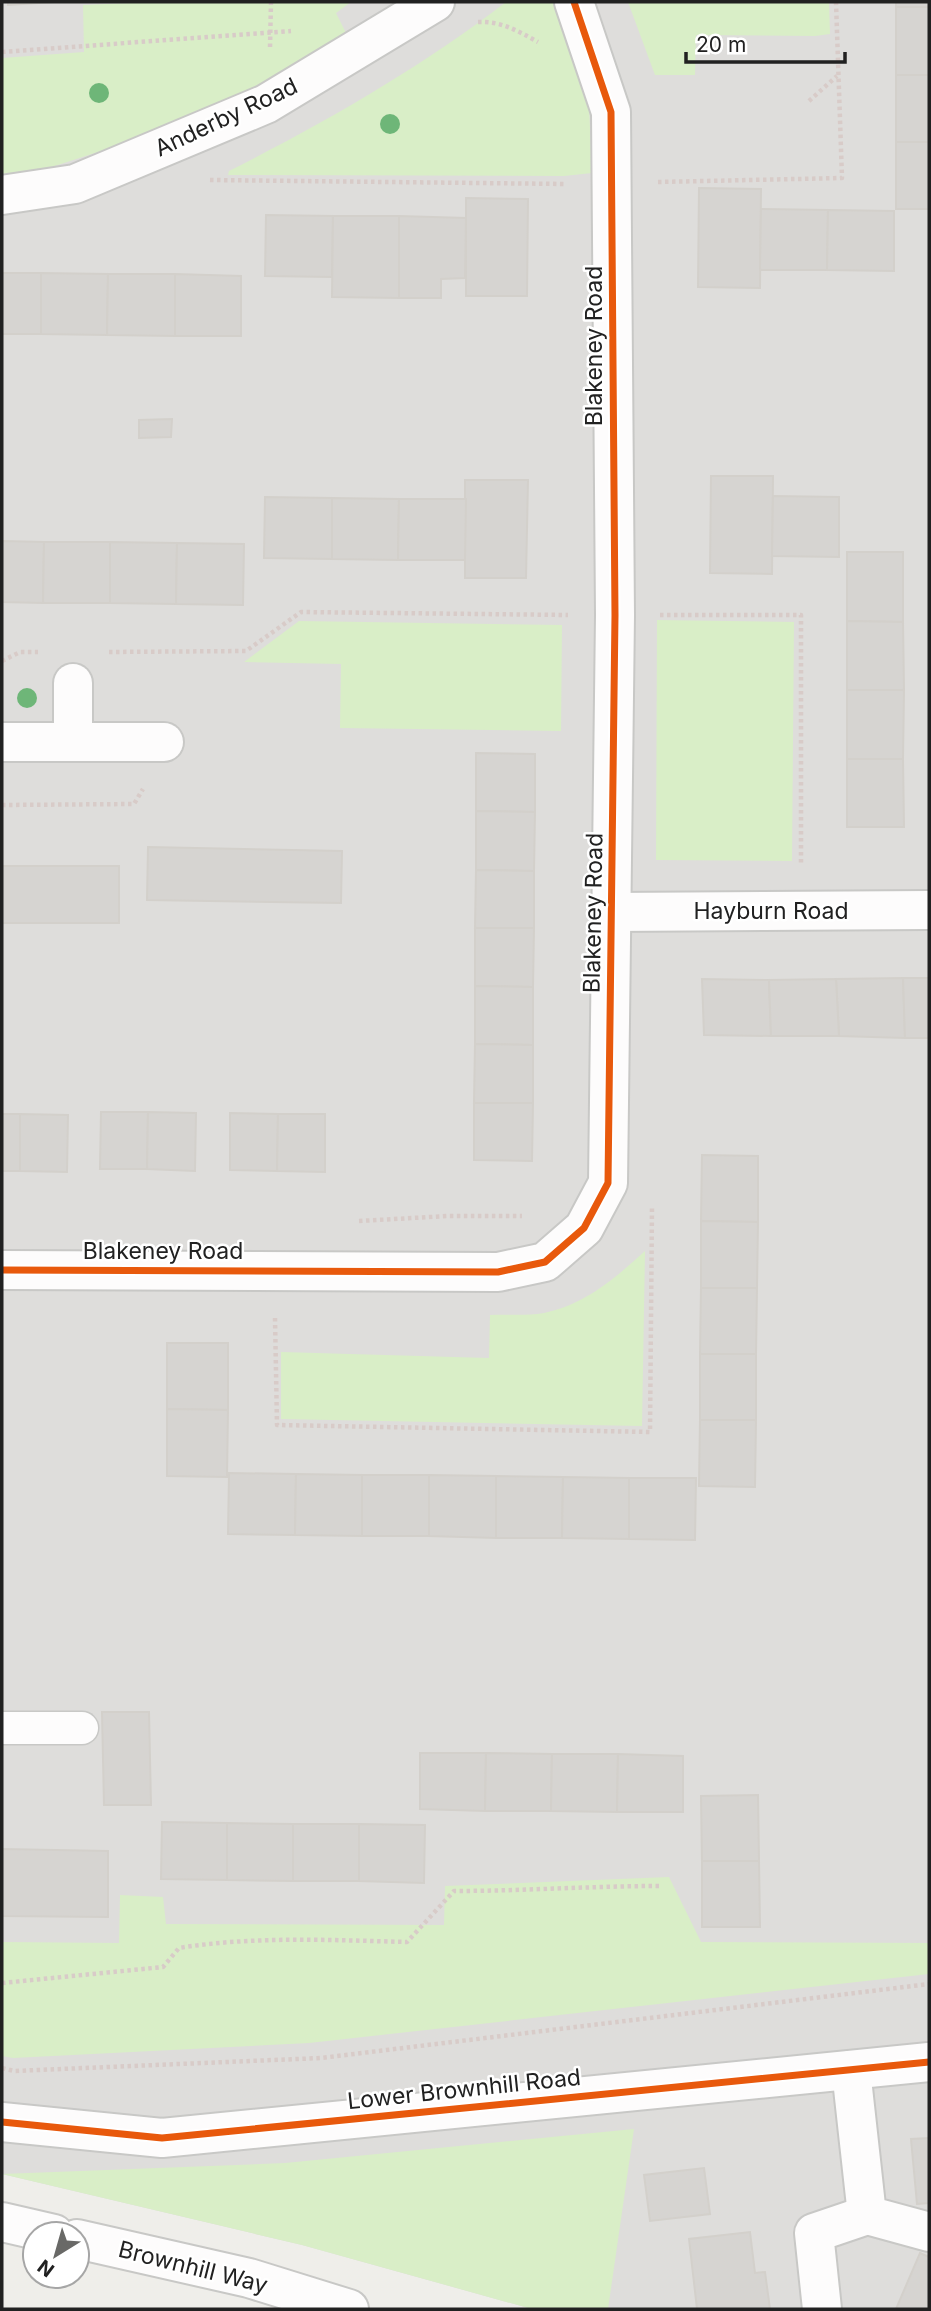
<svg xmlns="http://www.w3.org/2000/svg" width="931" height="2311" font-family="Inter,sans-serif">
<rect width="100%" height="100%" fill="#efeeea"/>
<!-- residential -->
<path fill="#dedddb" d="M 2,2 L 929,2 L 929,2309 L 532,2309 L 302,2245 L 2,2174 Z"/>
<!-- grass -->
<g fill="#d9eec7">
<path d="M 153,2 L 351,2 L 336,13 L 346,33 L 253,88 L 157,133 L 33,173 L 2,177 L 2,58 L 84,52 L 83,5 Z"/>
<path d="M 506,2 L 553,3 L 576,49 L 589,105 L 592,173 L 564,176 L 228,175 L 229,171 C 326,122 420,68 506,2 Z"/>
<path d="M 628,2 L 829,2 L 830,34 L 815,36 L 696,35 L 695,75 L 655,75 Z"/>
<path d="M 657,620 L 794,622 L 792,861 L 656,860 Z"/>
<path d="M 299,621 L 562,625 L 561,731 L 340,728 L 341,664 L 244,662 Z"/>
<path d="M 645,1251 L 642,1426 L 281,1419 L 281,1352 L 489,1358 L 490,1315 C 507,1314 527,1316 544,1313 C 586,1304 614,1279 645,1251 Z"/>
<path d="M 669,1877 L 701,1942 L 929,1943 L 929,1974 L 309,2043 L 13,2058 L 2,2056 L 2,1942 L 119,1943 L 120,1895 L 163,1897 L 166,1924 L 444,1925 L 445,1886 Z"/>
<path d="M 634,2129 L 608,2309 L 532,2309 L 302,2245 L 2,2174 L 285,2163 Z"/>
</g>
<!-- building -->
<g fill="#d6d4d1" stroke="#d3d0cb" stroke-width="2">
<path d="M 8,2 L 55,2 L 8,5 Z"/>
<rect x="896" y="2" width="33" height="5"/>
<rect x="896" y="7" width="33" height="68"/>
<rect x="896" y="75" width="33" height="67"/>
<rect x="896" y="142" width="33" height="67"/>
<path d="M 699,188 L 761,189 L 760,288 L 698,287 Z"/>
<path d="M 466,198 L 528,199 L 527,296 L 466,296 Z"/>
<path d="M 761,209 L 828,210 L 827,270 L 760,270 Z"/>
<path d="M 828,210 L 894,211 L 894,271 L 827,270 Z"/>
<path d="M 266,215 L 333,216 L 332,277 L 265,276 Z"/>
<path d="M 333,216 L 399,216 L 399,298 L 332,297 Z"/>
<path d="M 399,216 L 466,218 L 465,278 L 441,279 L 441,298 L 399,298 Z"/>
<rect x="2" y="273" width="39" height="61"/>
<path d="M 41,273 L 108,274 L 107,335 L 41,334 Z"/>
<path d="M 108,274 L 175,274 L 175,336 L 107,335 Z"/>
<path d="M 175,274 L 241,276 L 241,336 L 175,336 Z"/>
<path d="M 172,419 L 171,437 L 139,438 L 139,420 Z"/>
<path d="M 711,476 L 773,476 L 772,574 L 710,573 Z"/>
<path d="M 465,480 L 528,480 L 526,578 L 465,578 Z"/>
<path d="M 773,496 L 839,497 L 839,557 L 772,556 Z"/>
<path d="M 265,497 L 332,498 L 332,559 L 264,558 Z"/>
<path d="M 332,498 L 399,499 L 398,560 L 332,559 Z"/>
<path d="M 399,499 L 466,499 L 465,560 L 398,560 Z"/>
<path d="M 2,541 L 44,542 L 43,603 L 2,602 Z"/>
<path d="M 44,542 L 110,542 L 110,603 L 43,603 Z"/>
<path d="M 110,542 L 177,543 L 176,604 L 110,603 Z"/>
<path d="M 177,543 L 244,544 L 243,605 L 176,604 Z"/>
<path d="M 847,552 L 903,552 L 903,622 L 847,621 Z"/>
<path d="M 847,621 L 903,622 L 904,690 L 847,690 Z"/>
<path d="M 847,690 L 904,690 L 903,759 L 847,759 Z"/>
<path d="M 476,753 L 535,754 L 535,812 L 476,811 Z"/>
<path d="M 847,759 L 903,759 L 904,827 L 847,827 Z"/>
<path d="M 476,811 L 535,812 L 534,871 L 476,870 Z"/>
<path d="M 148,847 L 342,851 L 341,903 L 147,900 Z"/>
<rect x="2" y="866" width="117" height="57"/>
<path d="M 476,870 L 534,871 L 534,928 L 475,928 Z"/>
<path d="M 475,928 L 534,928 L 533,987 L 475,986 Z"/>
<path d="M 903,978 L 905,1038 L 839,1036 L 836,979 Z"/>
<path d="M 903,978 L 929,978 L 929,1038 L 905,1038 Z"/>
<path d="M 702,979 L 769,980 L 771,1036 L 704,1035 Z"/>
<path d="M 836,979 L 839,1036 L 771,1036 L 769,980 Z"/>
<path d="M 475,986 L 533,987 L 533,1045 L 475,1044 Z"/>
<path d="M 475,1044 L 533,1045 L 533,1103 L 474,1103 Z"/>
<path d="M 474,1103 L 533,1103 L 532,1161 L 474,1160 Z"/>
<path d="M 101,1112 L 148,1112 L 147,1169 L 100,1169 Z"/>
<path d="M 148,1112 L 196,1113 L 195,1171 L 147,1169 Z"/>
<path d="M 230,1113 L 278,1114 L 277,1171 L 230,1170 Z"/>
<rect x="2" y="1114" width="18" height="57"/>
<path d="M 20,1114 L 68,1115 L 67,1172 L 20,1171 Z"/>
<path d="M 278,1114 L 325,1114 L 325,1172 L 277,1171 Z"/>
<path d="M 702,1155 L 758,1156 L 758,1222 L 701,1221 Z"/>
<path d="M 701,1221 L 758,1222 L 757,1288 L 701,1288 Z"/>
<path d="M 701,1288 L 757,1288 L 756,1354 L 700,1354 Z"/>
<path d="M 167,1343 L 228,1343 L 228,1410 L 167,1409 Z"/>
<rect x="700" y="1354" width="56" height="66"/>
<path d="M 167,1409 L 228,1410 L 227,1477 L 167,1476 Z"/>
<path d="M 700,1420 L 756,1420 L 755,1487 L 699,1486 Z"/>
<path d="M 229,1473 L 296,1474 L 295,1535 L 228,1534 Z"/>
<path d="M 296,1474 L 362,1475 L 362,1536 L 295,1535 Z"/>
<rect x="362" y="1475" width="67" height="61"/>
<path d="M 429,1475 L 496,1476 L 496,1538 L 429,1536 Z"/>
<path d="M 496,1476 L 563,1477 L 562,1538 L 496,1538 Z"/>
<path d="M 563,1477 L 629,1478 L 629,1539 L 562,1538 Z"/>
<path d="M 629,1478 L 696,1478 L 695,1540 L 629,1539 Z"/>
<path d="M 102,1712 L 149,1712 L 151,1805 L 104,1805 Z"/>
<path d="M 420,1753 L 486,1753 L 485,1811 L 420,1809 Z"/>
<path d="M 486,1753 L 552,1754 L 551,1811 L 485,1811 Z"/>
<path d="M 552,1754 L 618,1754 L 617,1812 L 551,1811 Z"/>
<path d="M 618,1754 L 683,1756 L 683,1812 L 617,1812 Z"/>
<path d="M 758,1795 L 759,1861 L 702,1861 L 701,1796 Z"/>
<path d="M 162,1822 L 227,1823 L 227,1880 L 161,1879 Z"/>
<path d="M 227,1823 L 293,1824 L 293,1881 L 227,1880 Z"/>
<rect x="293" y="1824" width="66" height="57"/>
<path d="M 359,1824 L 425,1825 L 424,1883 L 359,1881 Z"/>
<path d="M 2,1849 L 108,1851 L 108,1917 L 2,1916 Z"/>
<path d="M 702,1861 L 759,1861 L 760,1927 L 702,1927 Z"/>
<path d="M 929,2138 L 929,2203 L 917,2204 L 911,2139 Z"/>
<path d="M 704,2168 L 710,2214 L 650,2221 L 644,2175 Z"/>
<path d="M 750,2232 L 755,2273 L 765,2272 L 770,2309 L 697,2309 L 689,2239 Z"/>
<path d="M 920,2253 L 929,2257 L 929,2309 L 896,2309 Z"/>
</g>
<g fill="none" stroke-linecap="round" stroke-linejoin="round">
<!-- service casing -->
<g stroke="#c8c8c6" stroke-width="35">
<path id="service" d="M 2,1728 L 82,1728"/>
</g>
<!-- minor casing -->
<g stroke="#c8c8c6" stroke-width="42">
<g id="minor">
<path d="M 2,195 L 75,184 L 266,104 L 435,2"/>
<path d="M 73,683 L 73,742"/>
<path d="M 2,742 L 164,742"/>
<path d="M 612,912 L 929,910"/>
<path d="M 2,1270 L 498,1272 L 545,1262 L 584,1228 L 608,1183 L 615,615 L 611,112 L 574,2"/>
<path d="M 851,2070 L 867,2215 L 929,2232"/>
<path d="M 2,2122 L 162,2138 L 929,2062"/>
<path d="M 822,2309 L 814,2233 L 867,2215"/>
</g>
</g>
<!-- tertiary casing -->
<g stroke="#c8c8c6" stroke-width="42">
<g id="tertiary">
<path d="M 2,2222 L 54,2234"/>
<path d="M 77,2239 L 249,2278 L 349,2309"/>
</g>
</g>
<!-- path -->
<g stroke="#d8cbc8" stroke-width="4.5" stroke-dasharray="3.5 3.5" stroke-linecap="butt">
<path d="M 478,22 C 501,21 518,31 538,42"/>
<path d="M 270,47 L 271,2"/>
<path d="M 2,52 L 291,31"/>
<path d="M 809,101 L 837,76"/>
<path d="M 210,180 L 566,184"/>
<path d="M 658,182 L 842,178 L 836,2"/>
<path d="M 660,615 L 801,615 L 801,865"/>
<path d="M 109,652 L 246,651 L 301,612 L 568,615"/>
<path d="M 2,661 L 20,652 L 38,652"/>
<path d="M 2,805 L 134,804 L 143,789"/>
<path d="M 359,1221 L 448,1216 L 522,1216"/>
<path d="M 275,1318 L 277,1425 L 650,1432 L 652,1205"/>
<path d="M 2,1983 L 163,1967 L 179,1948 C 253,1936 332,1940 407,1942 L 454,1891 C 523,1891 592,1886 660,1886"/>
<path d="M 2,2068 L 14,2071 L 321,2058 L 929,1984"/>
</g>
<!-- service -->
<use href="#service" stroke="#fdfcfc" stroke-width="32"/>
<!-- minor -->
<use href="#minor" stroke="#fdfcfc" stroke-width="38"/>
<!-- tertiary -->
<use href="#tertiary" stroke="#fdfcfc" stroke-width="38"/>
<!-- cycleway casing -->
<g stroke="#fff" stroke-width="11">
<g id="cycleway">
<path d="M 2,1270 L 498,1272 L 545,1262 L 584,1228 L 608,1183 L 615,615 L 611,112 L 574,2"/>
<path d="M 2,2122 L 162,2138 L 929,2062"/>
</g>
</g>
<!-- cycleway -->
<use href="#cycleway" stroke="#e8590c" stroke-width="7"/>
</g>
<!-- trees -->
<g fill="#6eb678">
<circle cx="99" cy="93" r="10"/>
<circle cx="390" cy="124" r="10"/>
<circle cx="27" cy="698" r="10"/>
</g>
<g text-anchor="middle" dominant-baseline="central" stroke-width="5" stroke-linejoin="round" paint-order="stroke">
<!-- street labels -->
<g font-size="23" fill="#212121" stroke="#fff">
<text transform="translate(226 117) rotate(-25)">Anderby Road</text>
<text transform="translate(594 346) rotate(-90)">Blakeney Road</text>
<text x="771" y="911">Hayburn Road</text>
<text transform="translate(593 913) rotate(-89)">Blakeney Road</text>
<text x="163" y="1251">Blakeney Road</text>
<text transform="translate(464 2089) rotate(-6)">Lower Brownhill Road</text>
<text transform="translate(193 2267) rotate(14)">Brownhill Way</text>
</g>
</g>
<!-- border -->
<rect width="931" height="2311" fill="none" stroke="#212121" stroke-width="7"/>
<!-- north arrow -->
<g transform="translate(56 2255) rotate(217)"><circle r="33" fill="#ffffff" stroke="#a6a6a6" stroke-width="2"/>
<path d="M0-5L12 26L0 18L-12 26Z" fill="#696967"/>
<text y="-10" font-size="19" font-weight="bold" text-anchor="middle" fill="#212121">N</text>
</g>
<!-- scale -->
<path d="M686 52v10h159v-10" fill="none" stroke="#212121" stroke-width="3.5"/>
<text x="696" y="52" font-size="21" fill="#212121" stroke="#ffffff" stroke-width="5" paint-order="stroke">20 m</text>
</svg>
